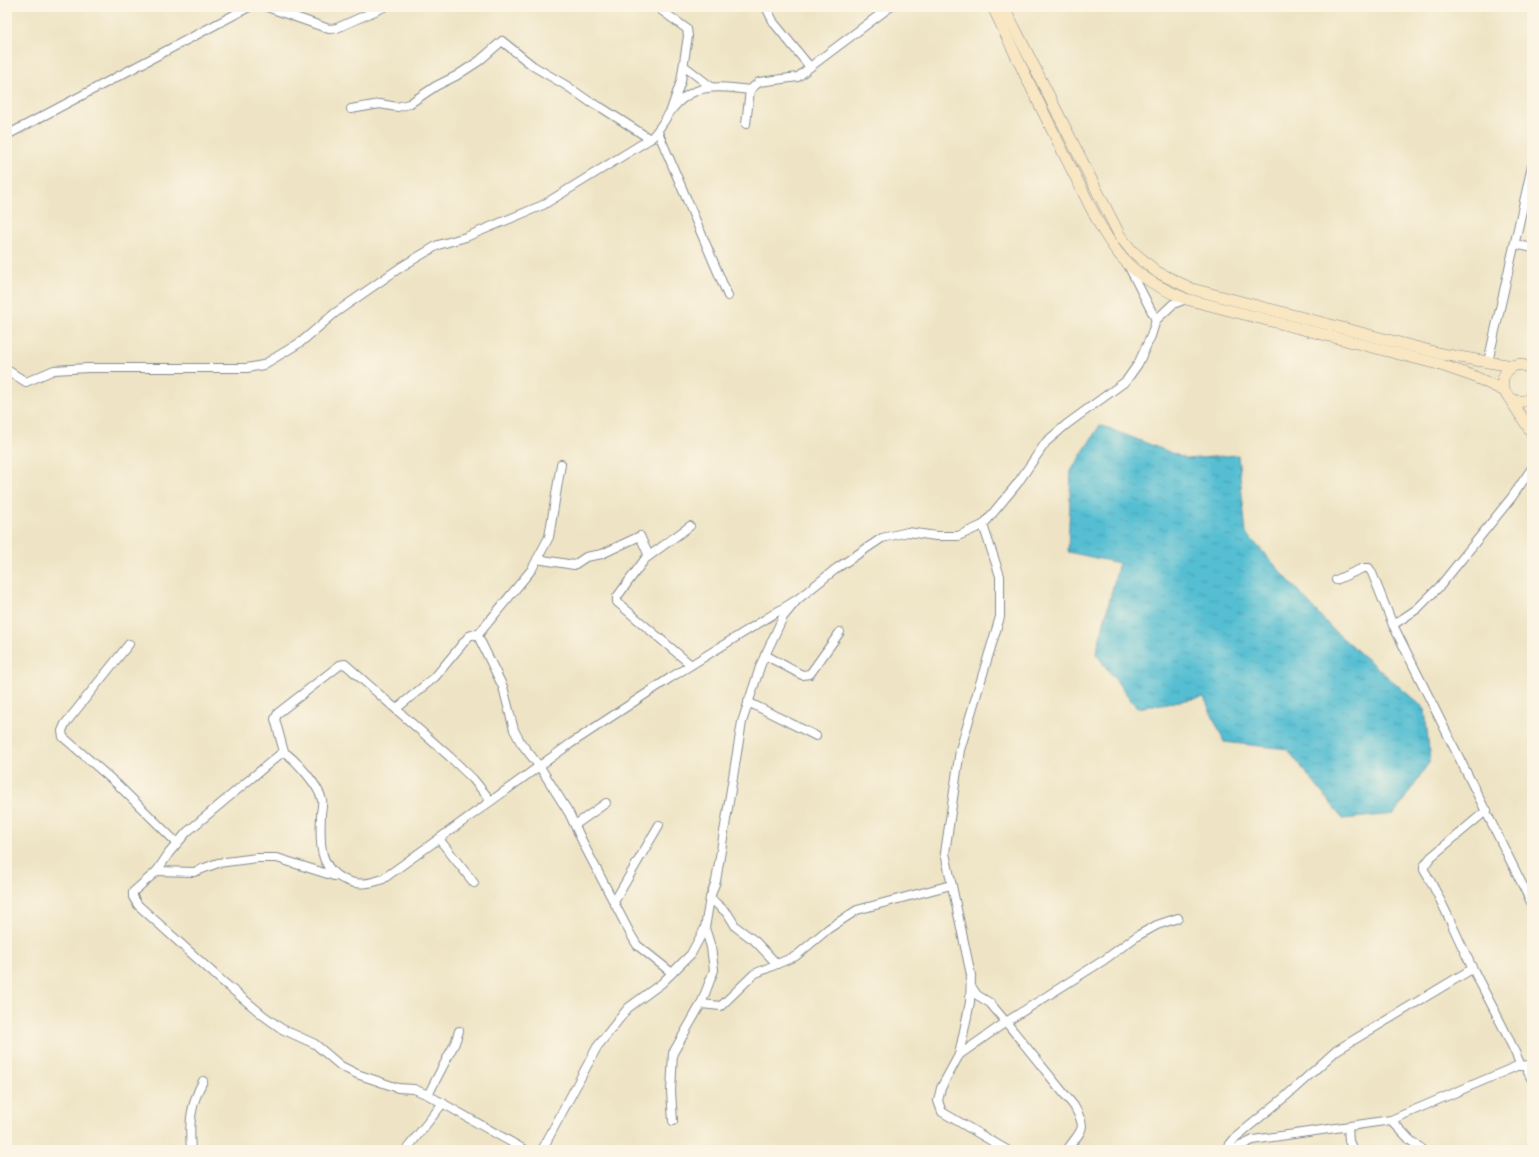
<svg xmlns="http://www.w3.org/2000/svg" width="1539" height="1157" font-family="'Libre Bodoni',serif">
<defs>
<pattern id="water-ripples" width="26" height="14" patternUnits="userSpaceOnUse"><rect width="26" height="14" fill="#55bed2"/><path d="M2 4q2-2 4 0t4 0M15 11q2-2 4 0t4 0" fill="none" stroke="#469bae"/></pattern>
</defs>
<rect width="100%" height="100%" fill="#fcf5e5"/>
<filter id="ink" filterUnits="userSpaceOnUse"><feTurbulence type="fractalNoise" baseFrequency=".025" numOctaves="2"/><feDisplacementMap in="SourceGraphic" scale="8" xChannelSelector="R" yChannelSelector="G"/><feConvolveMatrix kernelMatrix="1 2 1 2 8 2 1 2 1" color-interpolation-filters="sRGB"/></filter>
<filter id="wash" filterUnits="userSpaceOnUse"><feTurbulence type="fractalNoise" baseFrequency=".012" numOctaves="4" result="noise"/><feDisplacementMap in="SourceGraphic" scale="16" xChannelSelector="R" yChannelSelector="G"/><feGaussianBlur stdDeviation="0.9" result="paint"/><feColorMatrix in="noise" values="0 0 0 0 0 0 0 0 0 0 0 0 0 0 0 0 0 1.4 0 .05"/><feComposite in="paint" operator="in"/></filter>
<g filter="url(#wash)">
<rect width="100%" height="100%" fill="#eee4c5"/>
<!-- water -->
<path fill="url(#water-ripples)" stroke="#387698" d="M 1100,425 L 1187,459 L 1238,455 L 1246,533 L 1333,630 L 1425,709 L 1430,761 L 1394,814 L 1343,819 L 1287,749 L 1224,742 L 1204,697 L 1137,708 L 1096,654 L 1119,563 L 1068,552 L 1071,471 Z"/>
</g>
<g filter="url(#ink)">
<g fill="none" stroke-linecap="round" stroke-linejoin="round">
<!-- street casing -->
<g stroke="#848a92" stroke-width="10">
<g id="street">
<path d="M 267,7 L 329,29 L 337,28 L 384,7"/>
<path d="M 766,7 L 774,23 L 810,67 L 890,7"/>
<path d="M 661,10 L 687,29 L 688,36 L 681,81 L 671,110"/>
<path d="M 684,66 L 710,86"/>
<path d="M 351,109 L 380,104 L 397,107 L 409,104 L 436,86 L 456,76 L 479,61 L 502,41 L 533,66 L 567,86 L 590,102 L 602,108 L 650,139"/>
<path d="M 746,124 L 750,90"/>
<path d="M 658,132 L 728,296"/>
<path d="M 7,135 L 249,7"/>
<path d="M 1515,244 L 1532,248"/>
<path d="M 1129,267 L 1156,320"/>
<path d="M 1488,362 L 1532,166"/>
<path d="M 7,370 L 26,382 L 54,370 L 88,368 L 247,368 L 263,365 L 301,342 L 335,313 L 401,267 L 438,245 L 466,237 L 543,205 L 650,139 C 659,131 663,122 670,112 C 692,82 718,86 750,90 L 759,82 L 798,77 L 810,67"/>
<path d="M 983,525 L 1000,576 L 1000,617 L 960,750 L 945,853 L 971,975 L 970,1002 L 959,1055 L 941,1088 L 938,1101 L 942,1112 L 1007,1150"/>
<path d="M 690,526 L 645,559 L 617,597 L 617,602 L 691,665"/>
<path d="M 537,559 L 574,565 L 586,557 L 602,554 L 640,536 L 649,556"/>
<path d="M 1336,580 L 1363,568 L 1369,568 L 1372,573 L 1393,625 L 1532,904"/>
<path d="M 1393,625 L 1417,609 L 1440,586 L 1512,497 L 1532,468"/>
<path d="M 477,636 L 532,569 L 549,537 L 561,464"/>
<path d="M 129,644 L 65,724 L 62,731 L 63,737 L 117,784 L 177,843"/>
<path d="M 765,655 L 802,675 L 810,674 L 840,632"/>
<path d="M 748,702 L 816,736"/>
<path d="M 396,709 L 435,677 L 469,636 L 475,634 L 479,638 L 503,687 L 514,730 L 521,743 L 540,767 L 569,813 L 586,849 L 631,935 L 637,945 L 672,973"/>
<path d="M 284,752 L 275,719 L 278,713 L 340,665 L 345,664 L 450,757 L 473,779 L 491,801"/>
<path d="M 1487,810 L 1431,857 L 1424,866 L 1424,870 C 1443,901 1456,936 1473,969 C 1489,1001 1507,1032 1521,1066"/>
<path d="M 575,825 L 606,803"/>
<path d="M 439,839 L 474,883"/>
<path d="M 157,871 L 194,872 L 218,863 L 257,858 L 277,858 L 334,876"/>
<path d="M 710,898 L 728,914 L 736,927 L 755,941 L 777,964 L 796,956 L 828,929 L 857,910 L 951,885"/>
<path d="M 614,902 L 659,825"/>
<path d="M 971,986 L 977,995 L 990,1003 L 1006,1022 L 1074,1106 C 1088,1131 1082,1128 1067,1150"/>
<path d="M 701,1004 L 721,1006 L 754,974 L 777,964"/>
<path d="M 959,1055 L 1006,1022 L 1104,960 L 1137,936 L 1157,925 L 1178,918"/>
<path d="M 1525,1066 L 1532,1080"/>
<path d="M 428,1095 L 455,1043 L 459,1031"/>
<path d="M 1391,1120 L 1410,1140 L 1423,1150"/>
<path d="M 673,1121 L 671,1091 L 673,1053 L 701,1004 L 714,970 L 711,947 L 705,928"/>
<path d="M 1348,1127 L 1349,1141 L 1353,1150"/>
<path d="M 191,1150 C 189,1123 190,1106 203,1081"/>
<path d="M 406,1150 L 443,1103"/>
<path d="M 525,1150 L 428,1095 L 414,1089 L 398,1088 L 357,1074 L 341,1066 L 315,1044 L 282,1029 L 264,1016 L 222,981 L 138,905 L 133,897 L 133,892 L 157,871 L 169,853 L 187,832 L 279,755 L 284,752 C 296,760 319,786 322,800 C 323,804 321,810 321,815 C 320,839 318,868 343,879 C 357,886 369,884 383,879 L 570,744 L 670,678 L 798,599"/>
<path d="M 542,1150 L 597,1047 L 628,1008 L 662,983 L 691,954 L 705,928 L 710,898 L 716,881 L 742,722 L 761,664 L 783,617 L 798,599 L 837,568 L 882,538 L 908,532 L 936,536 L 958,536 L 983,525 L 1017,484 L 1046,442 L 1067,424 L 1126,381 L 1138,364 L 1151,336 L 1156,320 L 1173,304 L 1186,299"/>
<path d="M 1225,1150 L 1236,1137 L 1286,1096 L 1337,1050 L 1472,969"/>
<path d="M 1232,1150 L 1253,1140 L 1391,1120 L 1517,1066 L 1532,1065"/>
</g>
</g>
<!-- secondary casing -->
<g stroke="#848a92" stroke-width="12">
<g id="secondary">
<path d="M 993,7 C 1019,63 1046,118 1074,174 C 1090,204 1104,241 1129,265 C 1146,281 1164,290 1186,299 L 1438,364 L 1473,376 L 1503,390"/>
<path d="M 1004,7 L 1120,236 L 1131,250 L 1157,272 L 1192,289 L 1442,354 L 1488,362 L 1513,366 L 1520,364 L 1532,369"/>
<path d="M 1513,366 C 1488,382 1513,413 1532,397"/>
<path d="M 1508,396 L 1532,433"/>
</g>
</g>
<!-- street -->
<use href="#street" stroke="#fff" stroke-width="8"/>
<!-- secondary -->
<use href="#secondary" stroke="#f9e7c3" stroke-width="11"/>
</g>
</g>
<!-- margin -->
<rect width="1539" height="1157" fill="none" stroke="#fcf5e5" stroke-width="24"/>
</svg>
